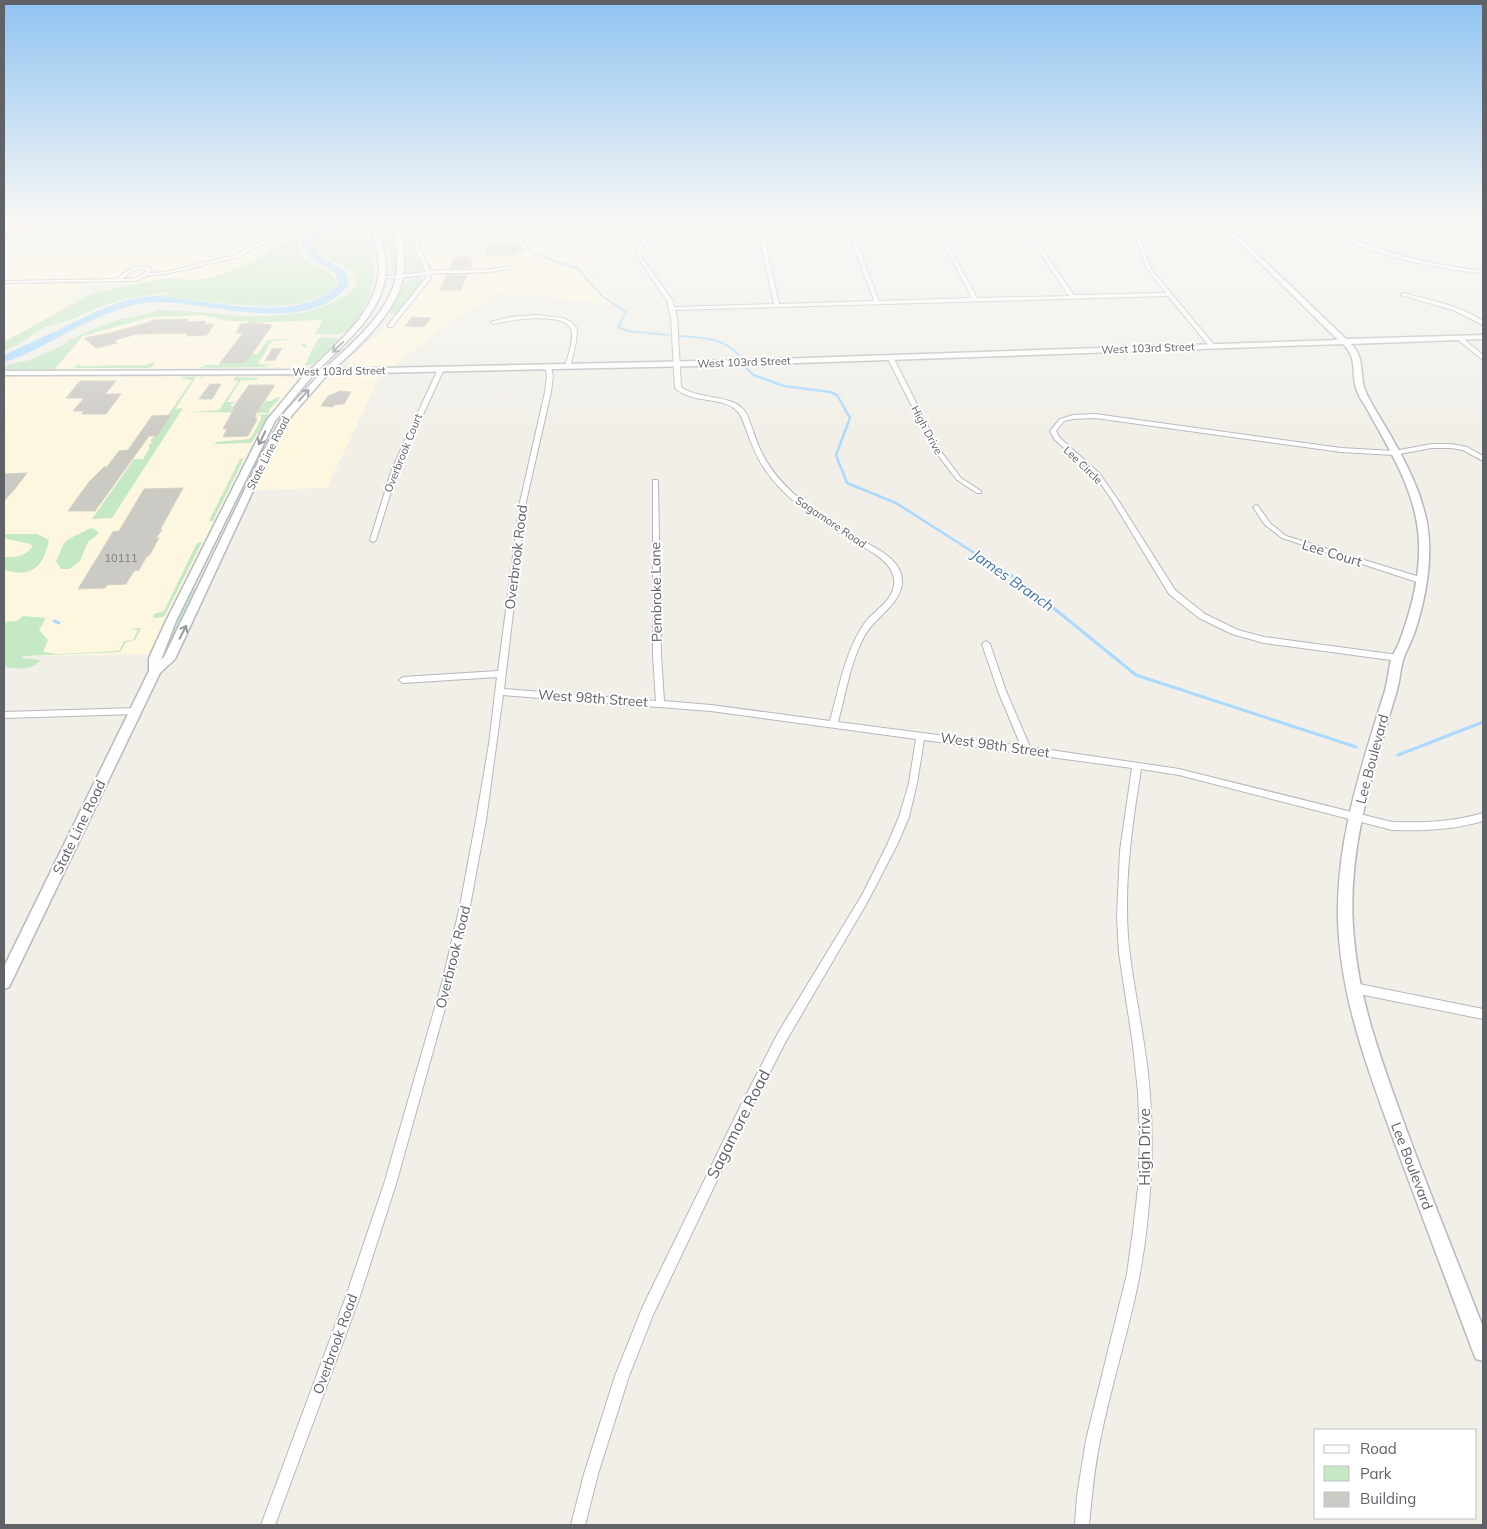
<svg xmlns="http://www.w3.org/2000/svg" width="1487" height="1529" font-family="Mulish,sans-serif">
<rect width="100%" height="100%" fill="#f1efe8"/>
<!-- commercial -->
<g fill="#fef7e0">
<path d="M 130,223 L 314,223 L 256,260 L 226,273 L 208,279 L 190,280 L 168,278 L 136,284 L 88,284 L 61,310 L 4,342 L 4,243 Z"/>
<path d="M 481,223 L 622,223 L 582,262 L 604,291 L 617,304 L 499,293 L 451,321 L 392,367 L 359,368 L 348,364 L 350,358 L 364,345 L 372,340 L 388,324 L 395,324 L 432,281 L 435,270 L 422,252 L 418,237 L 429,232 Z"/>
<path d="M 202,315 L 218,319 L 329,318 L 304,367 L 54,370 L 83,336 L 151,317 Z"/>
<path d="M 381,374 L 327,488 L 255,490 L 285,428 L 301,405 L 322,380 L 337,375 Z"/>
<path d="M 4,377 L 285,377 L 296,379 L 296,384 L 266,421 L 245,459 L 149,654 L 22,656 L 4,636 Z"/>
</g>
<!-- green -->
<g fill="#c5e8c5">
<path d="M 82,223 L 130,223 L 4,243 L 4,235 Z"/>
<path d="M 314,223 L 334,223 C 315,229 297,230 298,254 C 309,265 324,268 336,279 L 336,285 C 302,323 206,298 160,297 L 170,293 L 159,293 L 120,300 L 95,309 L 70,320 L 44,327 L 17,345 L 4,351 L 4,342 L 92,294 L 120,287 L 168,278 L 190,280 L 208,279 L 226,273 L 256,260 Z"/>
<path d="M 364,223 L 365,241 L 369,241 C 378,269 375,294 357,319 C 354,323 351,328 347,331 C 339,336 324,334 315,334 L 318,328 L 321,327 L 319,327 L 322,320 L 318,320 L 249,323 L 248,321 L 229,321 L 202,315 L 151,317 L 83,336 L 54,370 L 4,369 L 7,365 L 30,360 L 65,344 L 69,340 L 94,329 L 118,320 L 155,312 L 156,310 C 216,310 286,330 341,298 C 349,293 357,289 358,279 C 349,263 328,262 316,249 C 317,231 349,224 364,223 Z"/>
<path d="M 411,232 L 414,234 L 411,238 L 414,251 L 417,257 L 415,258 L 423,265 L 424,269 L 418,273 L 407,270 L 407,233 Z"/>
<path d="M 393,235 L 397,268 L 396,273 L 392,273 L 389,252 L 383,243 L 383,236 Z"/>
<path d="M 416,277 L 424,280 L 397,314 L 389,314 L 405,282 Z"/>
<path d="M 318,338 L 337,338 L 339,340 L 313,364 L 303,366 L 306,363 Z"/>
<path d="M 272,339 L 291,339 L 272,341 L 258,364 L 276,364 L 261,366 L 274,367 L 200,368 L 199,367 L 208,367 L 200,365 L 219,365 L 220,363 L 244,363 L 252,354 L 257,354 L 268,340 Z"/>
<path d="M 150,363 L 155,363 L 152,367 L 146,368 L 74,368 L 79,364 L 80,366 L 147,365 Z"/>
<path d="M 183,377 L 203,377 L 203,378 L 196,377 L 175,409 L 183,408 L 112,518 L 92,519 L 134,459 L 143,459 L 150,447 L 148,445 L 153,442 L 150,441 C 157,433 164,425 171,415 L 168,415 L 192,380 L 179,380 L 190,379 L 181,378 Z"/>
<path d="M 236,377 L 259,378 L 256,380 L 241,380 L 227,402 L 236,402 L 230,405 L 233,406 L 231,410 L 259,410 L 266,401 L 272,401 L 275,398 L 281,397 L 269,410 L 270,413 L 191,412 L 219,410 L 238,381 L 233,380 Z"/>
<path d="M 270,414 L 251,443 L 214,444 L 217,442 L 249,439 L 252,436 L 261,419 L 261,416 L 254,415 Z"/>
<path d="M 244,458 L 213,521 L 209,521 L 240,459 Z"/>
<path d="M 92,528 L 99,532 L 96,536 L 88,542 L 80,561 L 69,569 L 61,569 L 56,561 C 66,543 59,543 81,533 C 85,531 88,529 92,528 Z"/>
<path d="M 4,534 L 37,534 L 49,540 C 43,567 33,578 4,570 L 4,557 C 17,557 25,557 33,546 L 30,544 L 4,538 Z"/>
<path d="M 202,542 L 165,615 L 163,617 L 153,618 L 154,614 L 164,611 L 197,543 Z"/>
<path d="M 193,589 L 195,589 L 193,598 L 164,657 L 161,657 Z"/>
<path d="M 23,616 L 46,618 L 39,630 L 48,640 L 43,652 L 58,654 L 119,651 L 124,641 L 133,640 L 138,630 L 130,629 L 141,628 L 135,640 L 126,642 L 120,652 L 23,656 L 22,658 L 41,660 C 29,672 19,668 4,667 L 4,622 L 17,621 Z"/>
</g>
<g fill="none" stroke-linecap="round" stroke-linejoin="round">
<!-- stream-far2 -->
<g stroke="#aadaff" stroke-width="2">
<path d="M 518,223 L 527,247 L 532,253 L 578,269 L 603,297 L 626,312 L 618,327 L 628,331 L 669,335"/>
<path d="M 680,336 C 703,338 722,337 739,355"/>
<path d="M 303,345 L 305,346"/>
<path d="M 745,367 L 755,376"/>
</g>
<!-- stream-far1 -->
<path stroke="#aadaff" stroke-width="2.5" d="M 753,375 L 784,386 L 830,392 L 837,395 L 850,418 L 836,455 L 847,483 L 896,503 L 1001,570"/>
<!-- stream -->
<g stroke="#aadaff" stroke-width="3">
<path d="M 999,568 L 1024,584 L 1136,675 L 1356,747"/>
<path d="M 54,621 L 59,623"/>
<path d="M 1398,755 L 1483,722"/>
</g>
<!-- river -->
<path fill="#aadaff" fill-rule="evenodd" d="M 332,223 L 346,223 L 321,235 L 311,244 L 318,254 L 345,271 L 349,284 C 309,338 210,301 154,302 C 115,303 67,334 32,351 C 23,355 13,360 4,362 L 4,355 C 21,347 39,339 56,331 C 87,316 117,299 151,296 C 161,295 172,298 182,299 C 228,304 303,322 339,284 L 335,273 L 311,258 L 301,243 L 315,231 Z"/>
</g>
<!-- building -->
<g fill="#cccac5" stroke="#d6d1c6">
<path d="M 520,242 L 523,251 L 517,252 L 517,254 L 495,257 L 494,255 L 487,256 L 484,246 Z"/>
<path d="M 470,256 L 472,264 L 470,268 L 450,268 L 454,258 Z"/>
<path d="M 447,275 L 467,275 L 461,290 L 440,290 Z"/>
<path d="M 412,317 L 431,318 L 424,327 L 405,326 Z"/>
<path d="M 188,319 L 186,322 L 203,321 L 206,322 L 204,325 L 214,324 L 207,335 L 186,336 L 188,333 L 137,334 L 115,340 L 117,343 L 96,348 L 84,338 L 110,333 L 150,322 L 152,320 Z"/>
<path d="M 254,323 L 272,325 L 248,360 L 244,363 L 220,363 L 243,333 L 236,333 L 241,324 Z"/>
<path d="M 282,348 L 275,360 L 265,361 L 272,349 Z"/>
<path d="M 80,381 L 116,381 L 105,394 L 121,394 L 106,414 L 81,414 L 84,411 L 73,411 L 84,398 L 66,398 Z"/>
<path d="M 210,384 L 221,384 L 212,399 L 199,399 Z"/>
<path d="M 249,385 L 275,385 L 254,417 L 257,417 L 255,420 L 257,420 L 248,436 L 223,437 L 227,429 L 223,429 L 234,409 L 232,409 Z"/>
<path d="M 340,391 L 351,392 L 344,404 L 334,405 L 333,407 L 321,406 L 328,396 Z"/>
<path d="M 171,415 L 157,436 L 149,436 L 95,511 L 68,511 L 89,482 L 104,467 L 107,467 L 119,451 L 128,450 L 152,416 Z"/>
<path d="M 27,473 L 14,490 L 4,501 L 4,474 Z"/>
<path d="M 183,488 L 160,530 L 162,530 L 156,538 L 159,538 L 149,556 L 147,556 L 139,570 L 134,571 L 126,584 L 107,585 L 105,588 L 78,589 L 113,532 L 119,531 L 144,489 Z"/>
</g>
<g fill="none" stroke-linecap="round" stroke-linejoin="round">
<!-- street casing -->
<g stroke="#b5b8bc" stroke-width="2">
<g id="street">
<path d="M 286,223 L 291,223 L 275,238 L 239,257 L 166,274 L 147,276 L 136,281 L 4,283 L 4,281 L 117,279 C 127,269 136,265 150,267 L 152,270 L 150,273 L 166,272 L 235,255 L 271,236 ZM 139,269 L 147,270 C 141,278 133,279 123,279 L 129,273 Z"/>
<path d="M 462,223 L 473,223 L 423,233 L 417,237 L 420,248 L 430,271 C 456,268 484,273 509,266 L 511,266 L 511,268 C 485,276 457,271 430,274 L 430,279 L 392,327 L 388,327 L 388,325 L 426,278 L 426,275 L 382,279 L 380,279 L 380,277 L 426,272 L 415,248 L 413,235 L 422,231 Z"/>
<path d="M 659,223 L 664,223 L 660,228 L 749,226 L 762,228 L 779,304 L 874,301 L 845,223 L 849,223 L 879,301 L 972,298 L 933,223 L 937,224 L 977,298 L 1069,296 L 1020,223 L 1024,223 L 1074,295 L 1166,293 L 1147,269 L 1136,239 L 1126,223 L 1131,223 L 1140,239 L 1151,269 L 1215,346 L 1210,347 L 1168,296 L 675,310 L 677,317 L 681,387 C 699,400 730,394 744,410 C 750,418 755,439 760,449 C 773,478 797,499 824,517 C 834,524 845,531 856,537 C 873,547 904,559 902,583 C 900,605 875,617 865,635 C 850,662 846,693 838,722 L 1021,746 L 998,691 L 982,644 L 986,641 L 990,644 L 1006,691 L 1030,747 L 1179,769 L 1392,822 C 1424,823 1453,822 1483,813 L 1483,821 C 1453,830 1423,831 1392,830 L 1179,775 L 1141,769 C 1132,825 1124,881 1128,937 C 1131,973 1139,1008 1144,1044 C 1151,1087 1153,1130 1151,1174 C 1149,1212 1145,1251 1137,1288 C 1126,1340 1110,1390 1100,1441 C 1094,1469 1092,1497 1089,1525 L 1075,1525 L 1077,1496 L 1086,1440 L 1127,1274 L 1133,1231 L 1138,1188 L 1140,1140 L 1138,1092 L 1133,1045 L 1119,953 L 1117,916 L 1120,851 L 1132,768 L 924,740 L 917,783 L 909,817 L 897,845 L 868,901 L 786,1041 L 749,1113 L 653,1315 L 629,1376 L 598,1474 L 585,1525 L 571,1525 L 584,1474 L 615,1376 L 643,1306 L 741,1105 L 778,1033 L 862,895 L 887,845 L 899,817 L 909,783 L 916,739 L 711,711 L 503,695 L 486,820 L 470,906 L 452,983 L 396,1184 L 359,1299 L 275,1525 L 261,1525 L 345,1299 L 384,1184 L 442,983 L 460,906 L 476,820 L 489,744 L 497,677 L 403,683 L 399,680 L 403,677 L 498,671 L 520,502 L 545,392 L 547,376 L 545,367 L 548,365 L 551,367 L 553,376 L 551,392 L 526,502 L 504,689 L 656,701 L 653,655 L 653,480 L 657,480 L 658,481 L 661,655 L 664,701 L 711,705 L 830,721 C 839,688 845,652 864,624 C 874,610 892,602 894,585 C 896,571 885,561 875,554 C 835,529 790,508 764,468 C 756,456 751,443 746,429 C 744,424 742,416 738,412 C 724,395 693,405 675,388 L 671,317 L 667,301 L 636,255 L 641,241 ZM 749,228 L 758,230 L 774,304 L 674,307 L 673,301 L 640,255 L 645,242 L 657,230 Z"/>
<path d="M 1312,223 L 1318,223 C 1369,250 1426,264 1483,271 L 1483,273 C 1433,269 1353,251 1312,223 Z"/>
<path d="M 1413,223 L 1452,225 L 1483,249 L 1483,252 L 1449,227 Z"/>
<path d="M 1403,293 C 1430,300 1459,305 1483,321 L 1483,325 L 1453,310 L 1401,295 L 1401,294 Z"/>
<path d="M 536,315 L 563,318 L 571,322 L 577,329 L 576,342 L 570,368 L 565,367 C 567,359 575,337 571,329 C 564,311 508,320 493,324 L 490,322 L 511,317 Z"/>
<path d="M 1456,336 L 1460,336 L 1483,355 L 1483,360 L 1456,338 Z"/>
<path d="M 888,356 L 893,357 L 940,450 L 961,478 L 981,491 L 981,493 L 977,493 L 957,480 L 934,450 L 887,357 Z"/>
<path d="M 441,367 L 444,369 L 398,469 L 376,540 L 373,542 L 371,541 L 370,540 L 392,469 L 438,369 Z"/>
<path d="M 1095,414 L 1341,448 L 1394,451 L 1432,444 L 1451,444 L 1467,447 L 1483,456 L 1483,461 L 1463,450 L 1451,448 L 1432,448 L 1394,455 L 1341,452 L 1095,418 L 1073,419 L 1064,421 L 1056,431 L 1060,438 L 1099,473 L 1118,500 L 1175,590 L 1205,614 L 1238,630 L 1264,637 L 1398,655 L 1402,658 L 1401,660 L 1398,661 L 1264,643 L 1232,634 L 1199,618 L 1169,594 L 1112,500 L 1095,475 L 1055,440 L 1050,431 L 1060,419 L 1073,415 Z"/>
<path d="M 1256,505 L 1258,506 L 1270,523 L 1286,536 L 1423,578 L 1424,580 L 1423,582 L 1417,582 L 1282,538 L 1265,525 L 1253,507 Z"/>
<path d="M 136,708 L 140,711 L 136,714 L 4,718 L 4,712 Z"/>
<path d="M 1354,983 L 1483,1009 L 1483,1019 L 1354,993 L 1350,991 L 1349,988 L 1350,985 Z"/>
</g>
</g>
<!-- secondary casing -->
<g stroke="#b6babf" stroke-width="3">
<path id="secondary" d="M 371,223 L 377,223 C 378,238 387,255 386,269 C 385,311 346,342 319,369 L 324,369 C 351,345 395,308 397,269 C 398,254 395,238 394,223 L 400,223 C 402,238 405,255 404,270 C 402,308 360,345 334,369 L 744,360 L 1338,340 L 1245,248 L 1214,223 L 1221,223 L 1249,246 L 1346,339 L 1483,335 L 1483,339 L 1351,344 C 1364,356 1360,371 1364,387 C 1366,394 1370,400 1373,406 C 1395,443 1419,481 1427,523 C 1433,558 1426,597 1415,631 C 1412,641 1406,650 1403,660 C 1400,670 1400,680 1397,690 C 1373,771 1345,854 1354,939 C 1360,1007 1385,1070 1408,1134 C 1432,1199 1458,1263 1483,1327 L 1483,1361 L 1476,1359 L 1473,1352 C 1446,1279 1418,1206 1391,1133 C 1368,1070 1344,1005 1339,938 C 1332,854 1359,773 1384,694 C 1388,682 1388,669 1392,657 C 1394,652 1397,648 1399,643 C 1413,606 1424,563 1417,523 C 1410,481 1386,444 1366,407 C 1362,401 1358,395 1356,388 C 1351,370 1358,359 1343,344 L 744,365 L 328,374 L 292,415 L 271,452 L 175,659 L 160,673 L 9,987 L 4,989 L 4,967 L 149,671 L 149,658 L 166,621 L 267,420 L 305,374 L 4,375 L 4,371 L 310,370 C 338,342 377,312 379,269 C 380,256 372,238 371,223 ZM 314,374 L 320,374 L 285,412 L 263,452 L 164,657 L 161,660 L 176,621 L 275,421 Z"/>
</g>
<!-- highway casing -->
<g stroke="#f9ab00" stroke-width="3">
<path id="highway" d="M 36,223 L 56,223 L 4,233 L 4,229 Z"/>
</g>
<!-- street -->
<use href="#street" fill="#fff" fill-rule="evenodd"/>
<!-- secondary -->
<use href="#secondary" fill="#fff" fill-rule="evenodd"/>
<!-- highway -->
<use href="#highway" fill="#fde293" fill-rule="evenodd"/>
</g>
<!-- one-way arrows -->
<defs><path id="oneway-shaft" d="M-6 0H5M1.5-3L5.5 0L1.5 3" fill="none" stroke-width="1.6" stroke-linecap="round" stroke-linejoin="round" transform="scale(1.25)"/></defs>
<g stroke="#979a9d">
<use href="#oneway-shaft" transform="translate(338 347) rotate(136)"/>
<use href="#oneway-shaft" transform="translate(304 395) rotate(-48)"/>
<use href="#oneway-shaft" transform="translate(262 438) rotate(116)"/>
<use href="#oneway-shaft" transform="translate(183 632) rotate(-63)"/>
</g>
<!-- sky -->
<linearGradient id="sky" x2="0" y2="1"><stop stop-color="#8fc3f1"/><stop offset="0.51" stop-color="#f9f8f5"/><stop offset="1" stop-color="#f9f8f5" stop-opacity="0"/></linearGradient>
<rect width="1487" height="437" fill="url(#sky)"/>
<g text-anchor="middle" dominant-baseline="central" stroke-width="4" stroke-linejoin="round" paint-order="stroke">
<!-- far-street labels -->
<g font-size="11" fill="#5f6368" stroke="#fff">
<text transform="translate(1148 348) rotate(-2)">West 103rd Street</text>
<text transform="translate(744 362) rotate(-2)">West 103rd Street</text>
<text transform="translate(339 371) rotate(-1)">West 103rd Street</text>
<text transform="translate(927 430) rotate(62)">High Drive</text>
<text transform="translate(268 453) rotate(-63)">State Line Road</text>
<text transform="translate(403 453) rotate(-68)">Overbrook Court</text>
<text transform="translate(1083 465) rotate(44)">Lee Circle</text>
<text transform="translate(831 522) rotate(34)">Sagamore Road</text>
</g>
<!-- number labels -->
<g font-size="11" fill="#7a7d7f">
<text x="121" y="558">10111</text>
</g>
<!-- street labels -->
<g font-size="14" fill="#5f6368" stroke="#fff">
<text transform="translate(1332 553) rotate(17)">Lee Court</text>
<text transform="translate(516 557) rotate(-83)">Overbrook Road</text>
<text transform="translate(656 592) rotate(-91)">Pembroke Lane</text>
<text transform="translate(593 698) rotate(4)">West 98th Street</text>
<text transform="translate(995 745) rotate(8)">West 98th Street</text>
<text transform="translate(1372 759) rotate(-75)">Lee Boulevard</text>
<text transform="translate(79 827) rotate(-64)">State Line Road</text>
<text transform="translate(453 957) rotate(-76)">Overbrook Road</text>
<text transform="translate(1412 1166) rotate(69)">Lee Boulevard</text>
<text transform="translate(335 1344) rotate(-70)">Overbrook Road</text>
</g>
<!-- water labels -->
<g font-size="15" font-style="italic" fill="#4174aa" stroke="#fff">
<text transform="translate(1013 580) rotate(35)">James Branch</text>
</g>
<!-- near-street labels -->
<g font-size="16" fill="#5f6368" stroke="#fff">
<text transform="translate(738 1124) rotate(-63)">Sagamore Road</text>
<text transform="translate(1144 1147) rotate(-90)">High Drive</text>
</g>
</g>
<!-- border -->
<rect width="1487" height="1529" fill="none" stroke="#5f6368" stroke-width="10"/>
<!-- legend -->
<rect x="1314" y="1429" width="162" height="90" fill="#ffffff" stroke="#bfc1c3"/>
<rect x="1324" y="1445" width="25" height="8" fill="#ffffff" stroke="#bfc1c3"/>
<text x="1360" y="1454" font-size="15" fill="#5f6368">Road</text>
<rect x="1324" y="1466" width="25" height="15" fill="#c5e8c5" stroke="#bfc1c3"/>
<text x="1360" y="1479" font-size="15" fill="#5f6368">Park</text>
<rect x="1324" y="1492" width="25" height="15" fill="#cccac5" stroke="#bfc1c3"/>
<text x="1360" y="1504" font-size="15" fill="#5f6368">Building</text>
</svg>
